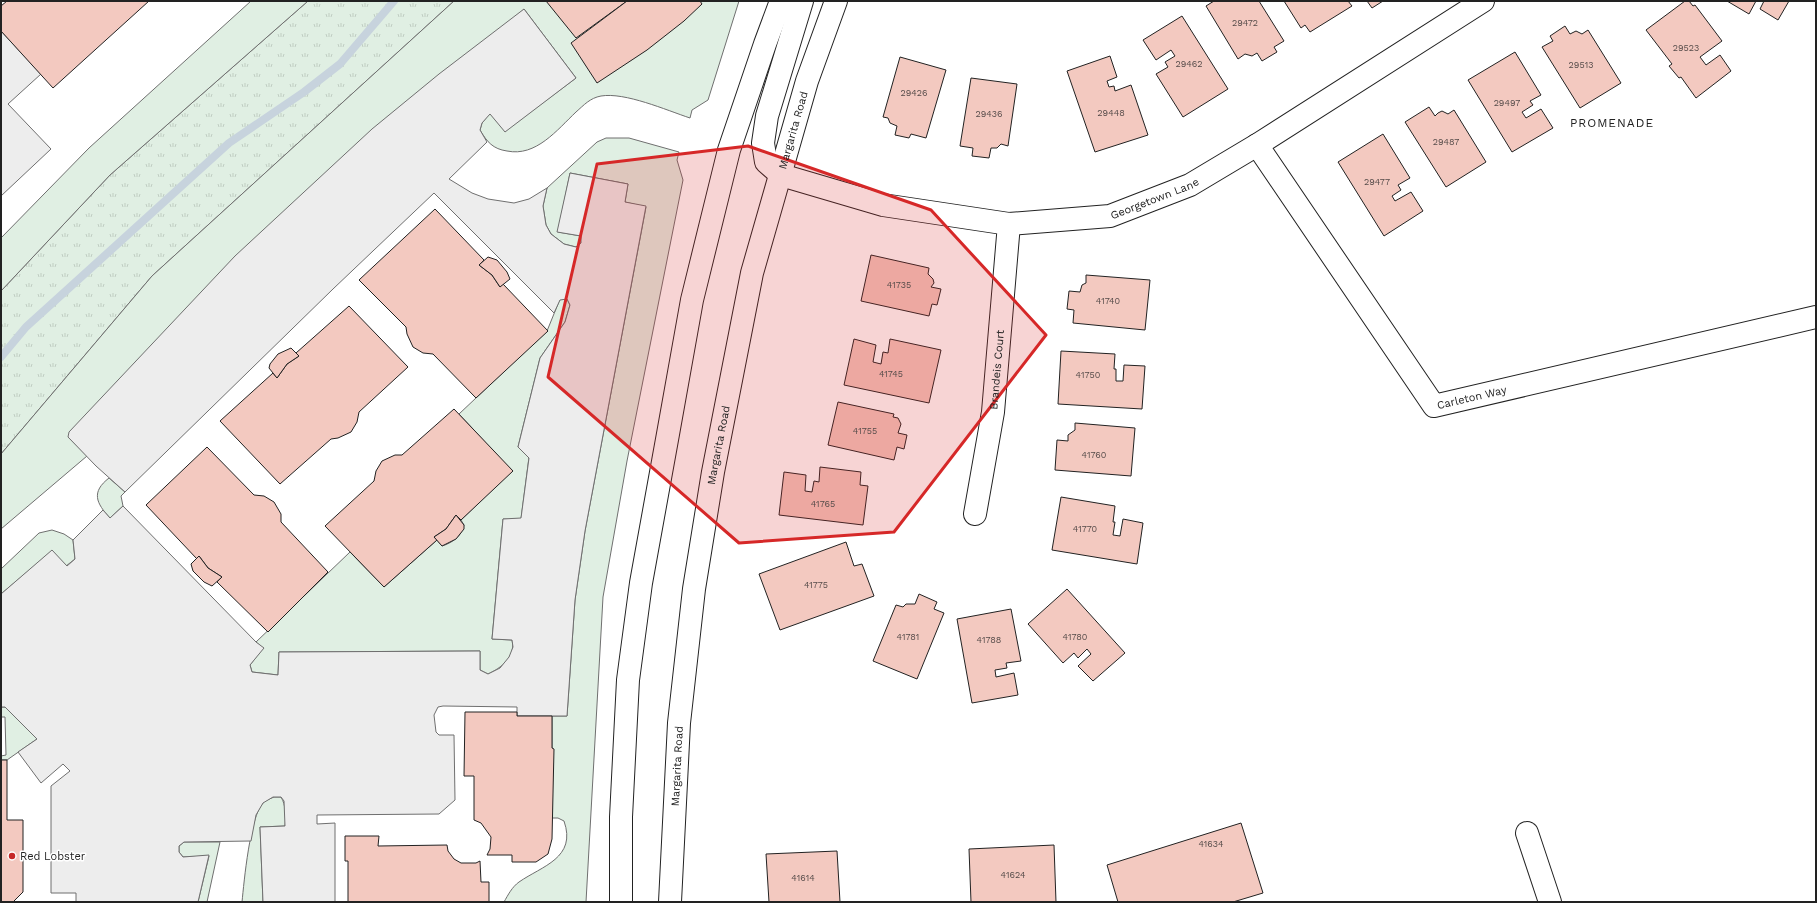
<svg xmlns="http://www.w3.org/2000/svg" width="1817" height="903" font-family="'Work Sans',sans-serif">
<defs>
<pattern id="grass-tufts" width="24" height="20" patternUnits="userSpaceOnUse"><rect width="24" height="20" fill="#e0efe3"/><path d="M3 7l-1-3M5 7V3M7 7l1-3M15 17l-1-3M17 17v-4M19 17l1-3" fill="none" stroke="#c0cdc2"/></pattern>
</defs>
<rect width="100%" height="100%" fill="#fff"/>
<!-- grass -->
<path fill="url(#grass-tufts)" stroke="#6f6f6f" d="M 308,1 L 454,1 L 152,276 L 1,454 L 1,291 L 110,175 Z"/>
<!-- garden -->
<g fill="#e0efe3" stroke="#6f6f6f">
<path d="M 251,1 L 308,1 L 110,175 L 1,291 L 1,238 L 89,148 Z"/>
<path d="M 454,1 L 739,1 L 708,100 L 692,110 L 690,118 C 666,110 625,92 601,96 C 590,98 584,105 576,112 C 557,130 536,157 507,151 C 493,149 487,142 480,130 L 482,123 L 490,113 L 505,131 L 576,78 L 524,9 L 68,437 L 87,456 L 1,529 L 1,454 L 152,276 Z"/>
<path d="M 606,138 L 629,138 L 679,152 L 677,160 L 683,180 L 627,461 L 603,597 L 586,902 L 504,902 C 508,895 512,887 519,882 C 542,866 577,858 564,821 L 558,818 L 552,818 L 552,716 L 567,716 L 575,600 L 585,531 L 646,207 L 625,202 L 628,184 L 570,173 L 558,232 L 581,236 L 581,243 L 576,247 L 564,244 L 551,234 L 546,225 L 543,206 L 547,188 L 597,142 Z"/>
<path d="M 560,299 L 567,299 L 570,305 L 565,322 L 540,358 L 518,447 L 529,457 L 521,519 L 503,519 L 492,639 L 512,640 C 516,657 501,668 488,674 L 480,670 L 480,651 L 279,652 L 278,675 L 252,672 L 250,665 L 263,648 L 256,642 L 350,552 L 384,587 L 437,540 L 442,546 C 452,543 462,536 464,525 L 461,520 L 512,471 L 459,414 L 547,331 Z"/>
<path d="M 109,478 L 125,492 L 121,496 L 123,506 L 110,518 C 96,503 91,492 109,478 Z"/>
<path d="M 52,530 L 64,534 L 73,540 L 75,559 L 66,566 L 52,551 L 1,594 L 1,569 L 39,533 Z"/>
<path d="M 1,707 L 5,707 L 37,739 L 7,760 L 1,760 L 1,756 L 6,755 L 5,717 L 1,717 Z"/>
<path d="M 274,797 L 281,797 C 286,805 286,817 285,826 L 260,827 L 263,902 L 242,902 C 244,882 250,816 263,803 C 265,800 270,799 274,797 Z"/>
<path d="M 184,842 L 220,842 L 207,902 L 198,902 L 209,856 L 183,857 L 179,852 L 179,846 Z"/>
</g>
<!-- parking -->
<g fill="#ededed" stroke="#6f6f6f">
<path d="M 524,9 L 576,78 L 505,132 L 490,114 L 482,123 L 480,130 L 487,142 L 449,179 L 472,193 L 488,199 L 514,203 L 529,199 L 547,188 L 543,206 L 546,225 L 551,234 L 564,244 L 576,247 L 581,243 L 581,236 L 557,232 L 570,173 L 628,184 L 625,202 L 646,206 L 585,531 L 575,600 L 567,716 L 517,716 L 517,707 L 443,706 L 438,707 L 434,715 L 436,732 L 439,735 L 454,735 L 455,800 L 439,814 L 317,815 L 317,824 L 335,823 L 335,902 L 263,902 L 260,827 L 285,826 L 284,801 L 281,797 L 273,797 L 263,803 L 256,815 L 251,841 L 184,842 L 179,846 L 179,852 L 183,857 L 209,855 L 198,902 L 76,902 L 76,893 L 51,893 L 51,786 L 70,771 L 63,764 L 41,783 L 18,752 L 37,739 L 5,707 L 1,707 L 1,594 L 52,550 L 67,566 L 75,559 L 73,540 L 103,510 L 110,518 L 123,506 L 256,642 L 264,648 L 250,665 L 252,672 L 278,675 L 279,652 L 480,651 L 480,670 L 488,674 L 500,668 L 509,657 L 513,647 L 512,640 L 492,639 L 503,519 L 521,518 L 529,458 L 518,447 L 540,358 L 565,322 L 570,305 L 567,299 L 560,300 L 554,313 L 434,193 L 333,289 L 125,492 L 96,466 L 68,437 L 69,432 L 235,256 L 372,129 L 439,74 Z"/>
<path d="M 1,31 L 41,74 L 8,104 L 51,149 L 1,196 Z"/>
</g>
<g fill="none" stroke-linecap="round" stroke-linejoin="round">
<!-- stream -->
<path stroke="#c7d3dd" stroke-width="8" d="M 1,357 L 26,327 L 229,143 L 304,92 L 340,64 L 394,1"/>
</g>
<!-- building -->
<g fill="#f3c9c0" stroke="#222">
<path d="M 7,1 L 149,1 L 53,88 L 1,31 L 1,6 Z"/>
<path d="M 546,1 L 627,1 L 576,38 Z"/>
<path d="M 627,1 L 700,1 L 702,4 L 684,21 L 647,50 L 597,83 L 571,43 Z"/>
<path d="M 1214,1 L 1259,1 L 1284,41 L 1274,47 L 1277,52 L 1262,61 L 1257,53 L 1252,56 L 1245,54 L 1238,59 L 1206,6 Z"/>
<path d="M 1284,1 L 1348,1 L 1352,6 L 1310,32 L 1305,25 L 1301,28 Z"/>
<path d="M 1367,1 L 1383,1 L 1372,8 Z"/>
<path d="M 1685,1 L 1689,1 L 1693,6 L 1695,5 L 1722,41 L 1700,57 L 1706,65 L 1720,55 L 1731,71 L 1696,98 L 1681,77 L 1679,78 L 1669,66 L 1672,64 L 1646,30 Z"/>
<path d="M 1727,1 L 1756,1 L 1749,14 Z"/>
<path d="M 1764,1 L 1789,1 L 1778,20 L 1760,9 Z"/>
<path d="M 1182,16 L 1228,89 L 1183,117 L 1156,74 L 1168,67 L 1165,62 L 1175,56 L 1171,50 L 1156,60 L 1143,40 Z"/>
<path d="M 1565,26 L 1570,34 L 1576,31 L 1582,34 L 1588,30 L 1621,83 L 1580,108 L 1542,47 L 1553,41 L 1550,36 Z"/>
<path d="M 1515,52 L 1541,95 L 1530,101 L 1533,105 L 1522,112 L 1526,118 L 1541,109 L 1553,128 L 1512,152 L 1468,80 Z"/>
<path d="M 1110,56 L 1117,77 L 1107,81 L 1109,87 L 1114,86 L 1115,91 L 1131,85 L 1148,135 L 1095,152 L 1067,71 Z"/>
<path d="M 900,57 L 946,70 L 926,138 L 911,134 L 909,138 L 895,135 L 897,126 L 890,123 L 888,118 L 883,117 Z"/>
<path d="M 971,78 L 1017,84 L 1008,146 L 1001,144 L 997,148 L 991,148 L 989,158 L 972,156 L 973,148 L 960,146 Z"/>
<path d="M 1429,107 L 1435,116 L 1438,113 L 1442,111 L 1448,114 L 1454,110 L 1486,162 L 1446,187 L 1405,122 Z"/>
<path d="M 1383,134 L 1410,178 L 1398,185 L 1401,190 L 1392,196 L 1395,201 L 1411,192 L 1423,211 L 1384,236 L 1338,162 Z"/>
<path d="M 435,209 L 484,260 L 479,265 L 492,275 L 500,287 L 503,284 L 548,331 L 476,398 L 433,354 L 423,353 L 413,347 L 407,334 L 406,327 L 359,280 Z"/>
<path d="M 871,255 L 929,268 L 928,274 L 933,279 L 934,283 L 931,287 L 941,289 L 937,305 L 932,304 L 929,316 L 861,301 Z"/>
<path d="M 488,257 L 497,260 L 507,272 L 510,279 L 500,287 L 492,275 L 479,265 Z"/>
<path d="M 1086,275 L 1150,280 L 1145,330 L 1073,323 L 1074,310 L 1067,309 L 1069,291 L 1080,292 L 1082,285 L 1086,283 Z"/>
<path d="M 349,306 L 408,367 L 359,412 L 357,422 L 351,432 L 338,438 L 331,439 L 280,484 L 220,421 L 273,373 L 277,378 L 287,364 L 299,356 L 296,353 Z"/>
<path d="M 854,339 L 876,345 L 873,362 L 881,364 L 883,352 L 888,353 L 890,339 L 941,350 L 929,403 L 844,385 Z"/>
<path d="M 291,348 L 299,356 L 287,364 L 277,378 L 269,368 L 270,364 L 278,354 Z"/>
<path d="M 1061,351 L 1115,354 L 1114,369 L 1116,369 L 1116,381 L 1123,381 L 1124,365 L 1145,366 L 1142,409 L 1058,404 Z"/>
<path d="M 838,402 L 894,414 L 893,417 L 898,418 L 901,424 L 898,433 L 907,435 L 904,449 L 897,447 L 894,460 L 828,445 Z"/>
<path d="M 454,409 L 513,471 L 461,520 L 456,515 L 446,529 L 434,537 L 437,540 L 384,587 L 325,526 L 374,481 L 376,471 L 382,461 L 395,455 L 402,455 Z"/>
<path d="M 1075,423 L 1135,428 L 1131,476 L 1055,470 L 1057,440 L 1068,441 L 1068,435 L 1075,430 Z"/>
<path d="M 207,447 L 254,495 L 264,496 L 274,502 L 281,514 L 281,522 L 328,572 L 268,632 L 217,582 L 222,577 L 208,568 L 199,556 L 197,559 L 146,505 Z"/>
<path d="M 820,467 L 861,472 L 860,485 L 868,486 L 863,525 L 779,515 L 784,472 L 806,475 L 805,491 L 812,492 L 814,481 L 819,482 Z"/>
<path d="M 1061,497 L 1115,506 L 1113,522 L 1115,522 L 1113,535 L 1120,536 L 1123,519 L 1143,523 L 1137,564 L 1052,550 Z"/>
<path d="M 456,515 L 464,525 L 464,529 L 456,539 L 442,546 L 434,537 L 446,529 Z"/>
<path d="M 846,542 L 854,566 L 862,564 L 874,596 L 780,630 L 759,574 Z"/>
<path d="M 199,556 L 208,568 L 222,577 L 212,586 L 204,582 L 193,571 L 191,564 Z"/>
<path d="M 1067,589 L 1125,653 L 1093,681 L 1078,666 L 1091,654 L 1087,649 L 1078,658 L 1074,653 L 1063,663 L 1028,624 Z"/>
<path d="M 919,594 L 937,602 L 934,609 L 944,613 L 917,679 L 873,661 L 896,605 L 903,607 L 906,604 L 915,604 Z"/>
<path d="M 1011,609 L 1021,661 L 1006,663 L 1007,668 L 995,670 L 996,677 L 1014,673 L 1018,695 L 972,703 L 957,619 Z"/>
<path d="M 465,712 L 517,712 L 517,716 L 552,716 L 552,748 L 554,749 L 552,839 L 548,854 L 536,862 L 512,862 L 512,855 L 487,855 L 490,849 L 491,837 L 481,823 L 474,820 L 474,776 L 464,776 Z"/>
<path d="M 1,760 L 7,760 L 7,820 L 23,820 L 23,892 L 13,902 L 1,902 Z"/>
<path d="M 1241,823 L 1263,893 L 1233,902 L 1118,902 L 1107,865 Z"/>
<path d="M 345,836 L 379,836 L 378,846 L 447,845 L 448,851 L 454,859 L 461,863 L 476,863 L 480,861 L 481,882 L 489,882 L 489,902 L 348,902 L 348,861 L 345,861 Z"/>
<path d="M 1054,845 L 1056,902 L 971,902 L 969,849 Z"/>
<path d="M 837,851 L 840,902 L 769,902 L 766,854 Z"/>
</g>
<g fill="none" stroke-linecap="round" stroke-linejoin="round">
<!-- street casing -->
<g stroke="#222" stroke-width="24">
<g id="street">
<path id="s1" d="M 1257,145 L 1434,406 L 1816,317"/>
<path id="s2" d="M 781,175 L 883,205 L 1009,224 L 1110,216 L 1190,185 L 1257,145 L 1483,1"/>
<path id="s3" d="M 975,514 L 993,412 L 1009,224"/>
<path d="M 1527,833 L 1550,902"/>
</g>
</g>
<!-- secondary casing -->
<g stroke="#222" stroke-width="24">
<g id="secondary">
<path d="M 781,175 L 766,162 L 763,143 L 767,116 L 802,1"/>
<path d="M 621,902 L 621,817 L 628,680 L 641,583 L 668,434 L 692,300 L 729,150 L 765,44 L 781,1"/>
<path id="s4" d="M 670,902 L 679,723 L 694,589 L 713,472 L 752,273 L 807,81 L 836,1"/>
</g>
</g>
<!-- street -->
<use href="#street" stroke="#fff" stroke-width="22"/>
<!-- secondary -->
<use href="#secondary" stroke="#fff" stroke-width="22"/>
</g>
<!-- marked area -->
<path fill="#d62828" fill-opacity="0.2" stroke="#d62828" stroke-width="3" stroke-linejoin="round" d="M 748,146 L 931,210 L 1046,335 L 894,532 L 739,543 L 548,377 L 597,164 Z"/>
<!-- markers -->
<circle fill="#c62828" stroke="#fff" stroke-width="1.5" cx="12" cy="856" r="4"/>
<g text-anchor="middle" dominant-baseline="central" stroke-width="3" stroke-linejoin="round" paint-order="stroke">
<!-- number labels -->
<g font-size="9" fill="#564c4a">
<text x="1245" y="23">29472</text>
<text x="1686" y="48">29523</text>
<text x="1189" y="64">29462</text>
<text x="1581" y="65">29513</text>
<text x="914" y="93">29426</text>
<text x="1507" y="103">29497</text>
<text x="1111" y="113">29448</text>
<text x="989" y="114">29436</text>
<text x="1446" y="142">29487</text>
<text x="1377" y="182">29477</text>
<text x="899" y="285">41735</text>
<text x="1108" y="301">41740</text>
<text x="891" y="374">41745</text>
<text x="1088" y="375">41750</text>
<text x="865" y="431">41755</text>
<text x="1094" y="455">41760</text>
<text x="823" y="504">41765</text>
<text x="1085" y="529">41770</text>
<text x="816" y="585">41775</text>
<text x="908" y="637">41781</text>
<text x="1075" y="637">41780</text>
<text x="989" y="640">41788</text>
<text x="1211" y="844">41634</text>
<text x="1013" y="875">41624</text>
<text x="803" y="878">41614</text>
</g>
<!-- street labels -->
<g font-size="11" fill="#222" stroke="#fff">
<text stroke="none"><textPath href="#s4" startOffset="784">Margarita Road</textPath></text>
<text stroke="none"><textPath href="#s2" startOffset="383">Georgetown Lane</textPath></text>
<text stroke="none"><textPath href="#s3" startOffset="146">Brandeis Court</textPath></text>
<text stroke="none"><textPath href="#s1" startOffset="354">Carleton Way</textPath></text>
<text stroke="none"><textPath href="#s4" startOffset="460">Margarita Road</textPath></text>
<text stroke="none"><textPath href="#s4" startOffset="136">Margarita Road</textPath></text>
</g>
<!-- poi labels -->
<g font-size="11" fill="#222" stroke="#fff" text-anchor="start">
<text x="20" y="856">Red Lobster</text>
</g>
<!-- neighbourhood labels -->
<g font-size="12" letter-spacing="1" fill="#222" stroke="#fff">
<text x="1612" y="123">PROMENADE</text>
</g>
</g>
<!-- border -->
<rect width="1817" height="903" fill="none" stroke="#222222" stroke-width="4"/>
</svg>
